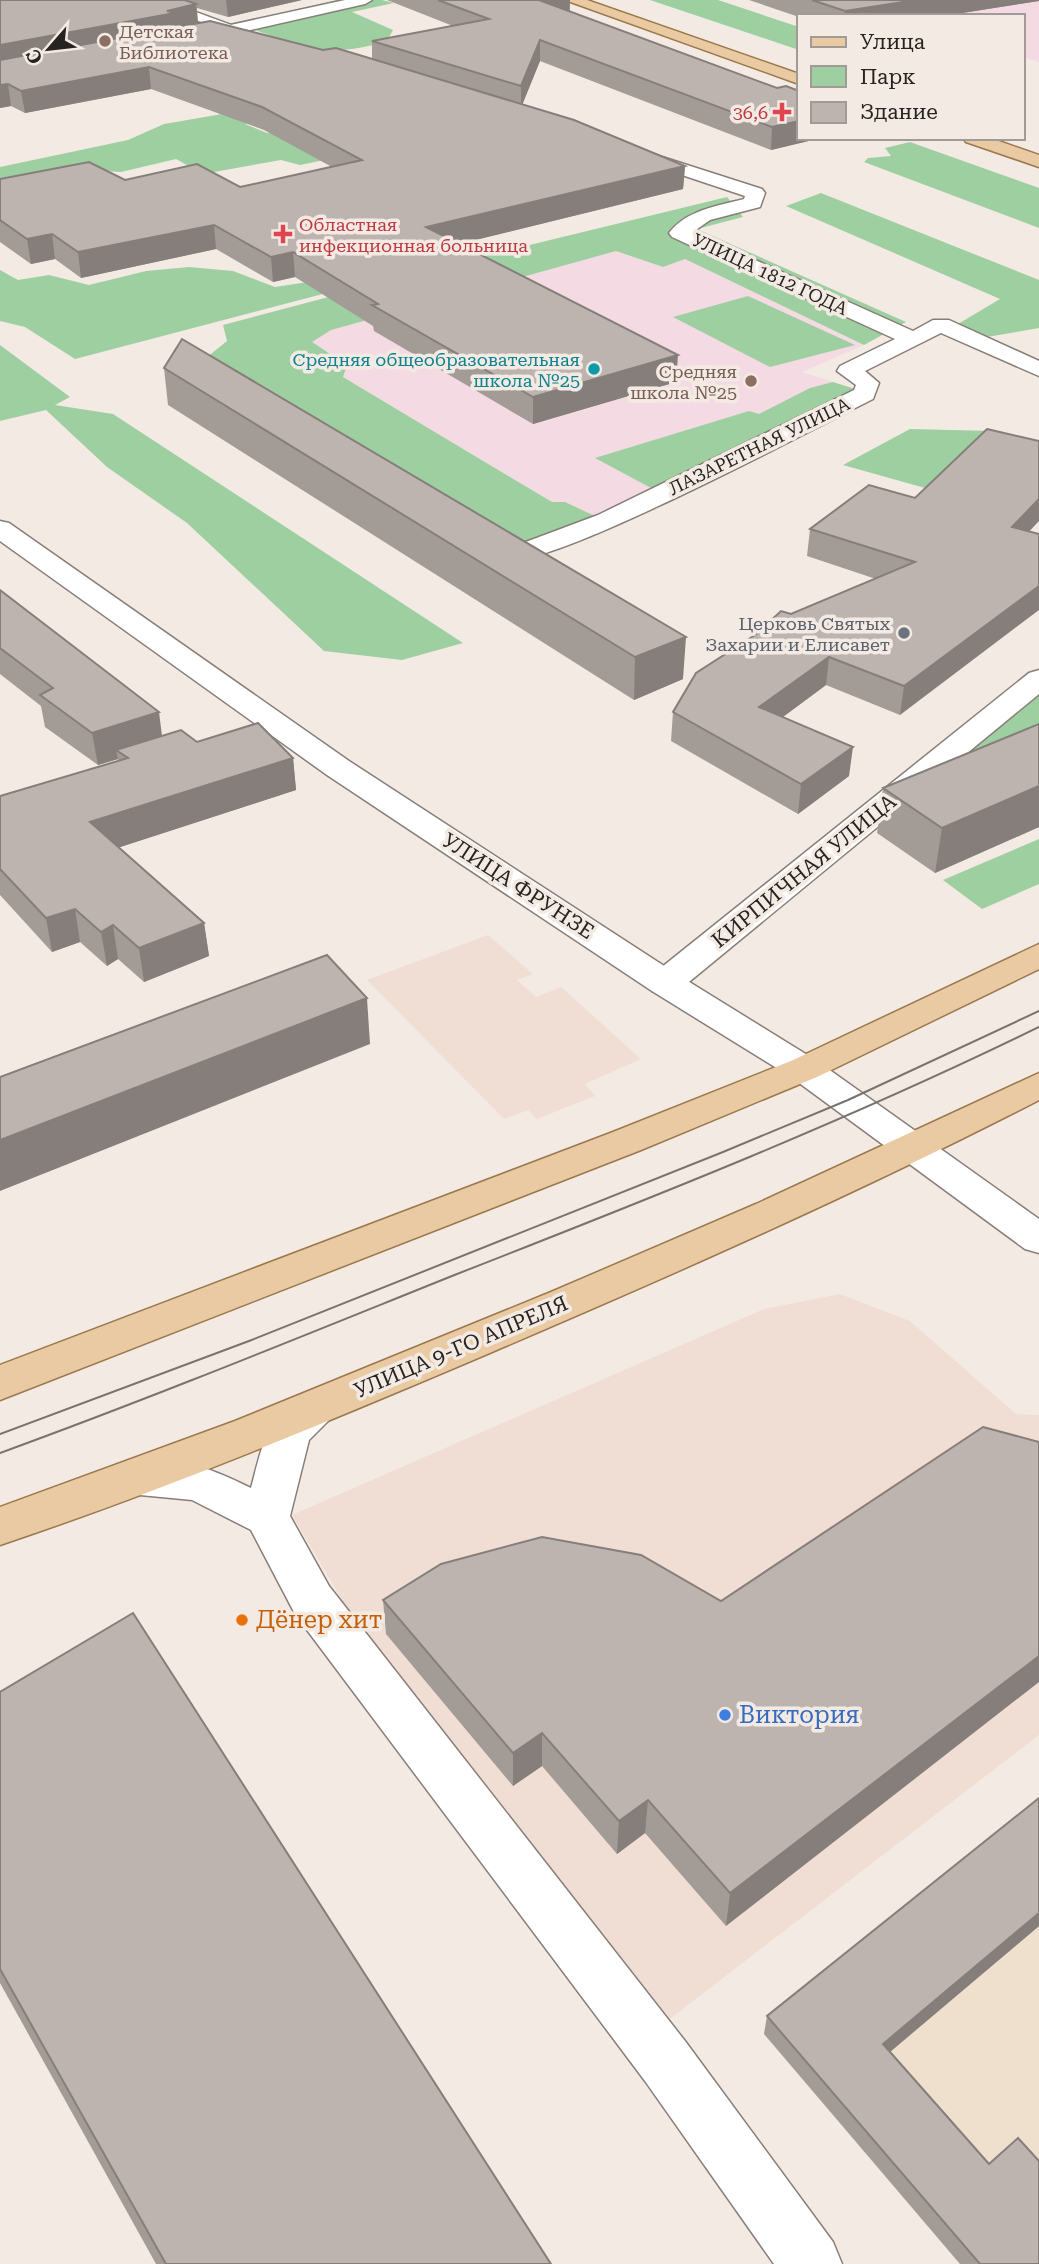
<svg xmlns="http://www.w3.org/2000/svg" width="1039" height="2264" font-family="'Roboto Serif',serif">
<rect width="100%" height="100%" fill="#f4eae4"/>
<!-- built -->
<g fill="#f0ded4">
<path d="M 488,935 L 533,974 L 517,980 L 536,997 L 561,987 L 641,1059 L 585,1084 L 595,1096 L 537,1119 L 528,1110 L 504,1119 L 367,980 Z"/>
<path d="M 840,1294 L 910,1321 L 1016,1414 L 1039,1415 L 1039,1735 L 667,2021 L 346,1607 L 292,1515 L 764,1309 Z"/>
</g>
<!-- industrial -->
<path fill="#efdfcd" d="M 1039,1812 L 1039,2264 L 960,2264 L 764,2034 Z"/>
<!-- education -->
<g fill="#f4dae3">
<path d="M 1039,1 L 1039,62 L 1023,57 L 1023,16 L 967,16 L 929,4 L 991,8 Z"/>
<path d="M 599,245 L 663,267 L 685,259 L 864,345 L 802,372 L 855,389 L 595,516 L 565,502 L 552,502 L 275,336 Z"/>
</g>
<!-- green -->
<g fill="#9ecfa1">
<path d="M 337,0 L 382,0 L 394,3 L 352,12 L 393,30 L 387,41 C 321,61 298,45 236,23 Z"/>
<path d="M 650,0 L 718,0 L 799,27 L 799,50 Z"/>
<path d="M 251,109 L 292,115 L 245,124 L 267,133 L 309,130 L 442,136 L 300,165 L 281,160 L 203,174 L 176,159 L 121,172 L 54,168 L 0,181 L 0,167 L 128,140 L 164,124 Z"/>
<path d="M 910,142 L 1039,188 L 1039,228 L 864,162 L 868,158 L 891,156 L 885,148 Z"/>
<path d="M 821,193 L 1039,280 L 1039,328 L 987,337 L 958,324 L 1000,299 L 786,206 Z"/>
<path d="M 727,197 L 743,217 L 697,229 L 906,322 L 864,345 L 685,259 L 663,267 L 616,251 L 331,330 L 312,342 L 347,365 L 343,377 L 552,502 L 565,502 L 595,516 L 524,552 L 190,371 L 227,341 L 223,325 L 472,259 Z"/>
<path d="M 189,267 L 233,271 L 275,287 L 361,274 L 376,280 L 75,359 L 25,327 L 0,321 L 0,270 L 18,280 L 49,275 L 89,285 L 146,271 Z"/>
<path d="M 748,296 L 855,345 L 770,367 L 673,317 Z"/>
<path d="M 0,345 L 70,397 L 55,405 L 113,414 L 463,643 L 402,660 L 324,651 L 187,523 L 107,467 L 46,410 L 0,421 Z"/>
<path d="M 833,382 L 855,389 L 651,488 L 595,458 L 749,411 L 759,414 L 810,388 Z"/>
<path d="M 910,429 L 993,431 L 1039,520 L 843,465 Z"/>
<path d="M 1039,691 L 1039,745 L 883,820 Z"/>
<path d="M 1039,839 L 1039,884 L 982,909 L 943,880 Z"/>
</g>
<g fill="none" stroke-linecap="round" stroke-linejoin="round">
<!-- street casing -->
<g stroke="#887e79" stroke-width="3">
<g id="street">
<path d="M 141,0 L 163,0 L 267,38 L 265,41 L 253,41 Z"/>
<path d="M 634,148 L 762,189 L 765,193 L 760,207 L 710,220 L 693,232 L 913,331 L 933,320 L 949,320 L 1039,361 L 1039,376 L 941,333 L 865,371 L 879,383 L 873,399 C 821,425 553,567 515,558 L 511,552 L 515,546 L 598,515 L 854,390 L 856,385 L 837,371 L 840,366 L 895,339 L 672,237 L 669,233 C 686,210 718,206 744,199 L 745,196 L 628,157 L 625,153 L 628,149 Z"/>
<path d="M 1039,670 L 1039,694 L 678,991 L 665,994 L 652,991 L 647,983 L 652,975 L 1029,673 Z"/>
<path d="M 313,1391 L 329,1396 L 335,1408 L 329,1420 L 309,1440 L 290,1516 L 329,1586 L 685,2041 L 833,2242 L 842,2264 L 774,2264 L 645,2081 L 295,1614 L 251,1530 L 192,1500 L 140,1495 L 124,1490 L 117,1477 L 124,1464 C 167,1450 213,1469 251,1488 C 262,1448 268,1405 313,1391 Z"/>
</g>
</g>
<!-- secondary casing -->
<g stroke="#887e79" stroke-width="3">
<g id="secondary">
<path d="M 345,0 L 372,0 L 365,4 L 189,44 L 181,39 L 189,34 Z"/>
<path d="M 0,521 L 9,523 L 349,761 L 678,975 L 817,1061 L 1039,1219 L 1039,1253 L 1025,1249 L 791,1077 L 652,991 L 327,775 L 0,541 Z"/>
</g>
</g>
<!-- primary casing -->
<g stroke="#9b784d" stroke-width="3">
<g id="primary">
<path d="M 565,0 L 587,0 L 799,74 L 799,84 Z"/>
<path d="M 963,138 L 990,138 L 1039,155 L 1039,167 L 966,142 Z"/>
<path d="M 1039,944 L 1039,969 L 817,1077 L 641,1150 L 0,1400 L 0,1365 L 613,1132 L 791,1061 Z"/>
<path d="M 1039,1073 L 1039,1100 C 860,1192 677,1273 492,1352 C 330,1421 167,1489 0,1545 L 0,1507 L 235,1421 L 551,1292 L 756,1204 Z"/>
</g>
</g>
<!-- street -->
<use href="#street" fill="#fff" fill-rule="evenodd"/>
<!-- secondary -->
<use href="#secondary" fill="#fff" fill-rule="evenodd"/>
<!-- primary -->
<use href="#primary" fill="#e9caa2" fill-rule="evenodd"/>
<!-- tram -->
<g stroke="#79736f" stroke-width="2">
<path d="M 0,1434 L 249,1341 L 723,1152 L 848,1100 L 1039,1011"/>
<path d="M 0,1453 C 154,1397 305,1335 457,1274 C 654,1197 849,1120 1039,1027"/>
</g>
</g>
<!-- wall -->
<g fill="#a39b96">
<path d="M 0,0 L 302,0 L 228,17 L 197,8 L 198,23 L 323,50 L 372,59 L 372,41 L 453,26 L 387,0 L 570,0 L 570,11 L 799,138 L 821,138 L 771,150 L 540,61 L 522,104 L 685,166 L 683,189 L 459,244 L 676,382 L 533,424 L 374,331 L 373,326 L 295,277 L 273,282 L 216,249 L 81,278 L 55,259 L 31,264 L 0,242 L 0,179 L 125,180 L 240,187 L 332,167 L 264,130 L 151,89 L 25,113 L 11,106 L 0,108 Z"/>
<path d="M 749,0 L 1039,0 L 1039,1 L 943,16 L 799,17 Z"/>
<path d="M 164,368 L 683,679 L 634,700 L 168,405 Z"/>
<path d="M 810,529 L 1029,531 L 900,715 L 826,685 L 783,717 L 849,776 L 798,814 L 671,741 L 673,712 L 791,614 L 876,579 L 807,556 Z"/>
<path d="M 0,590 L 162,736 L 293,758 L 296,790 L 119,847 L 204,923 L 209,956 L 144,982 L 118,959 L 107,966 L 80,942 L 52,952 L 0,895 L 0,796 L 118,761 L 118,759 L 98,765 L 45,727 L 41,706 L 0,674 Z"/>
<path d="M 1039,724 L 1039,827 L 935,873 L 877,833 L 883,788 Z"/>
<path d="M 983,1427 L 726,1926 L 645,1833 L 617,1854 L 542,1766 L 513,1786 L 386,1634 L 383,1600 L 721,1601 Z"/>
<path d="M 0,1692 L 551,2264 L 156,2264 L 0,1983 Z"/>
<path d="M 1039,1926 L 890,2052 L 1039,2264 L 960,2264 L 764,2034 L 767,2016 Z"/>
</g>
<!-- shaded-wall -->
<g fill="#857e7a">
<path d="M 226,0 L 302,0 L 228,17 Z"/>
<path d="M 538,0 L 570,0 L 569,14 Z"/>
<path d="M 916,0 L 1039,0 L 1039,1 L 943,16 L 844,16 L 845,11 Z"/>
<path d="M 196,4 L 198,24 L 0,67 L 0,45 Z"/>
<path d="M 540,40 L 540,61 L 521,108 L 521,86 Z"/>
<path d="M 149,67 L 151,89 L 25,113 L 21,91 Z"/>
<path d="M 8,84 L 11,106 L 0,108 L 0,85 Z"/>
<path d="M 799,121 L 799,138 L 821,138 L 771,150 L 772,127 Z"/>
<path d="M 685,166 L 683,189 L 426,252 L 426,227 Z"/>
<path d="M 214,225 L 216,249 L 81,278 L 78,252 Z"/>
<path d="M 52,234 L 55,259 L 31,264 L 27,239 Z"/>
<path d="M 293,252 L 295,277 L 273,282 L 271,257 Z"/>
<path d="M 678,355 L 676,382 L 533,424 L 533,397 Z"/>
<path d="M 1039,499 L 1039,521 L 1008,554 L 1012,527 Z"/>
<path d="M 1039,586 L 1039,610 L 900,715 L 904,686 Z"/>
<path d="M 686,637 L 683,679 L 634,700 L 635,657 Z"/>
<path d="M 829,657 L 826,685 L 757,736 L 759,707 Z"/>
<path d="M 159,712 L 163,744 L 116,750 L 118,759 L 98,765 L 92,733 Z"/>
<path d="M 853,747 L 849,776 L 798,814 L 801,784 Z"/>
<path d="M 293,758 L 296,790 L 96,855 L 90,822 Z"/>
<path d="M 1039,786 L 1039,827 L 935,873 L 942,828 Z"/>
<path d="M 75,909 L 80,942 L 52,952 L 46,918 Z"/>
<path d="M 204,923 L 209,956 L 144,982 L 139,948 Z"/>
<path d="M 113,925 L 118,959 L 107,966 L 101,932 Z"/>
<path d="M 367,998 L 370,1044 L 0,1191 L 0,1140 Z"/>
<path d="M 1039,1656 L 1039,1682 L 726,1926 L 730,1893 Z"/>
<path d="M 542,1733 L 542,1766 L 513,1786 L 513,1753 Z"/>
<path d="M 648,1800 L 645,1833 L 617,1854 L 619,1821 Z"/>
<path d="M 1039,1913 L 1039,1926 L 878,2062 L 883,2044 Z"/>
</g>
<!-- building -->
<g fill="#beb4af" stroke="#857e7a" stroke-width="2">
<path d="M 0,0 L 185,0 L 196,4 L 167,11 L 175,13 L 0,45 Z"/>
<path d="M 438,0 L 539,0 L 777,88 L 786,86 L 799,91 L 799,121 L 772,127 L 540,40 L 521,86 L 372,41 L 489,19 Z"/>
<path d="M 812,0 L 916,0 L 845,11 Z"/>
<path d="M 210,21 L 323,50 L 336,48 L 574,120 L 685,166 L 426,227 L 678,355 L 533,397 L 372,305 L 378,304 L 293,252 L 271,257 L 214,225 L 78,252 L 52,234 L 27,239 L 0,220 L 0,179 L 89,162 L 125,180 L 197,164 L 240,187 L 362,160 L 262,107 L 149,67 L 21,91 L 8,84 L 0,85 L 0,60 Z"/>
<path d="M 182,339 L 686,637 L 635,657 L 164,368 Z"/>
<path d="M 987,429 L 1039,441 L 1039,499 L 1012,527 L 1039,534 L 1039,586 L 904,686 L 829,657 L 759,707 L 853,747 L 801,784 L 673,712 L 696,673 L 755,635 L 781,611 L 791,614 L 915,562 L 810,529 L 869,485 L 915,498 Z"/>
<path d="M 0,590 L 159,712 L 92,733 L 40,695 L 53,688 L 0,648 Z"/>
<path d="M 258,723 L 293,758 L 90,822 L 204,923 L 139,948 L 113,925 L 101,932 L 75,909 L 46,918 L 0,869 L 0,796 L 128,758 L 116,750 L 181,730 L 197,742 Z"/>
<path d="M 1039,724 L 1039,786 L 942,828 L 883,788 Z"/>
<path d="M 327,955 L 367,998 L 0,1140 L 0,1077 Z"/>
<path d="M 983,1427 L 1039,1442 L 1039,1656 L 730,1893 L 648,1800 L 619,1821 L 542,1733 L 513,1753 L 383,1600 L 441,1564 L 542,1537 L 641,1555 L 721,1601 Z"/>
<path d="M 133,1613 L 551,2264 L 166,2264 L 0,1969 L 0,1692 Z"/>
<path d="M 1039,1798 L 1039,1913 L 883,2044 L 989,2164 L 1018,2138 L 1039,2161 L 1039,2264 L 980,2264 L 767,2016 Z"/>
</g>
<!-- markers -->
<g fill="#8d6e63" stroke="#f4eae4" stroke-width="2.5">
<circle cx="105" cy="41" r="7"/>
<circle cx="751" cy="381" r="7"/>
</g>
<g fill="#e0444e" stroke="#f4eae4" stroke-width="2.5">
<path d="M778.5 101.5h7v7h7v7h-7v7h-7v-7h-7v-7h7z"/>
<path d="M279.5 223.5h7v7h7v7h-7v7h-7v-7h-7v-7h7z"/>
</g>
<circle fill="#0f9aa8" stroke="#f4eae4" stroke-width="2.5" cx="594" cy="369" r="7"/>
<circle fill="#6b7280" stroke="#f4eae4" stroke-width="2.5" cx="904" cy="633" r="7"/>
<circle fill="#e8710a" stroke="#f4eae4" stroke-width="2.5" cx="242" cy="1620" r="7"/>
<circle fill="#3f7fe0" stroke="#f4eae4" stroke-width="2.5" cx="725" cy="1715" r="7"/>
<g text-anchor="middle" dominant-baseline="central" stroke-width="7" stroke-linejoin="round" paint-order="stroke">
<!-- far-education labels -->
<g font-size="18" fill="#785e54" stroke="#f4eae4" text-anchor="start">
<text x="119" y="31">Детская<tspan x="119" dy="21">Библиотека</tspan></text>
<text x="737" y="371" text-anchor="end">Средняя<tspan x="737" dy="21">школа №25</tspan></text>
</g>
<!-- far-health labels -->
<g font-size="18" fill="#be3a42" stroke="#f4eae4" text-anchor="end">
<text x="768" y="112">36,6</text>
<text x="299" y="224" text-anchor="start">Областная<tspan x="299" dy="21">инфекционная больница</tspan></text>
</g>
<!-- far-street labels -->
<g font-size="18" fill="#272321" stroke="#f4eae4">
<text transform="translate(770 274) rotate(25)">УЛИЦА 1812 ГОДА</text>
<text transform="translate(759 446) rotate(-26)">ЛАЗАРЕТНАЯ УЛИЦА</text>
</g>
<!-- far-culture labels -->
<g font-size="18" fill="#0d838f" stroke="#f4eae4" text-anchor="end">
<text x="580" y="359">Средняя общеобразовательная<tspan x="580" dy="21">школа №25</tspan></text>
</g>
<!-- far-worship labels -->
<g font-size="18" fill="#5b616d" stroke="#f4eae4" text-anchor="end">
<text x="890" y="623">Церковь Святых<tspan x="890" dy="21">Захарии и Елисавет</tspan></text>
</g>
<!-- street labels -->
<g font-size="21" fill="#272321" stroke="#f4eae4">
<text transform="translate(804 871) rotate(-39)">КИРПИЧНАЯ УЛИЦА</text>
<text transform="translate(518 886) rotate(33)">УЛИЦА ФРУНЗЕ</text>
<text transform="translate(461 1347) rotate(-23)">УЛИЦА 9-ГО АПРЕЛЯ</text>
</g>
<!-- near-food labels -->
<g font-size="24" fill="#c56008" stroke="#f4eae4" text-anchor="start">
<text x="256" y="1620">Дёнер хит</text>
</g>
<!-- near-shop labels -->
<g font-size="24" fill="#366cbe" stroke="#f4eae4" text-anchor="start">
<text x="739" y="1715">Виктория</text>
</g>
</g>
<!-- legend -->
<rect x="797" y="14" width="228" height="126" fill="#f4eae4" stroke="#a29a96" stroke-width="2"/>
<rect x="811" y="37" width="35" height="10" fill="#e9caa2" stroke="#a29a96" stroke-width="2"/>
<text x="860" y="49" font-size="21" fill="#272321">Улица</text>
<rect x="811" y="66" width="35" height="21" fill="#9ecfa1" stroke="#a29a96" stroke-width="2"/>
<text x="860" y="84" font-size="21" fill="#272321">Парк</text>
<rect x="811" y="102" width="35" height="21" fill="#beb4af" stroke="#a29a96" stroke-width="2"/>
<text x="860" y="119" font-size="21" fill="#272321">Здание</text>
<!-- north arrow -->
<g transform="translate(49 49) rotate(242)" stroke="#f4eae4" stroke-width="5" paint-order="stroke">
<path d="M0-5L12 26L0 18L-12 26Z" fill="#272321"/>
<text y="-10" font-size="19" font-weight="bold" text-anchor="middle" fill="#272321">С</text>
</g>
</svg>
